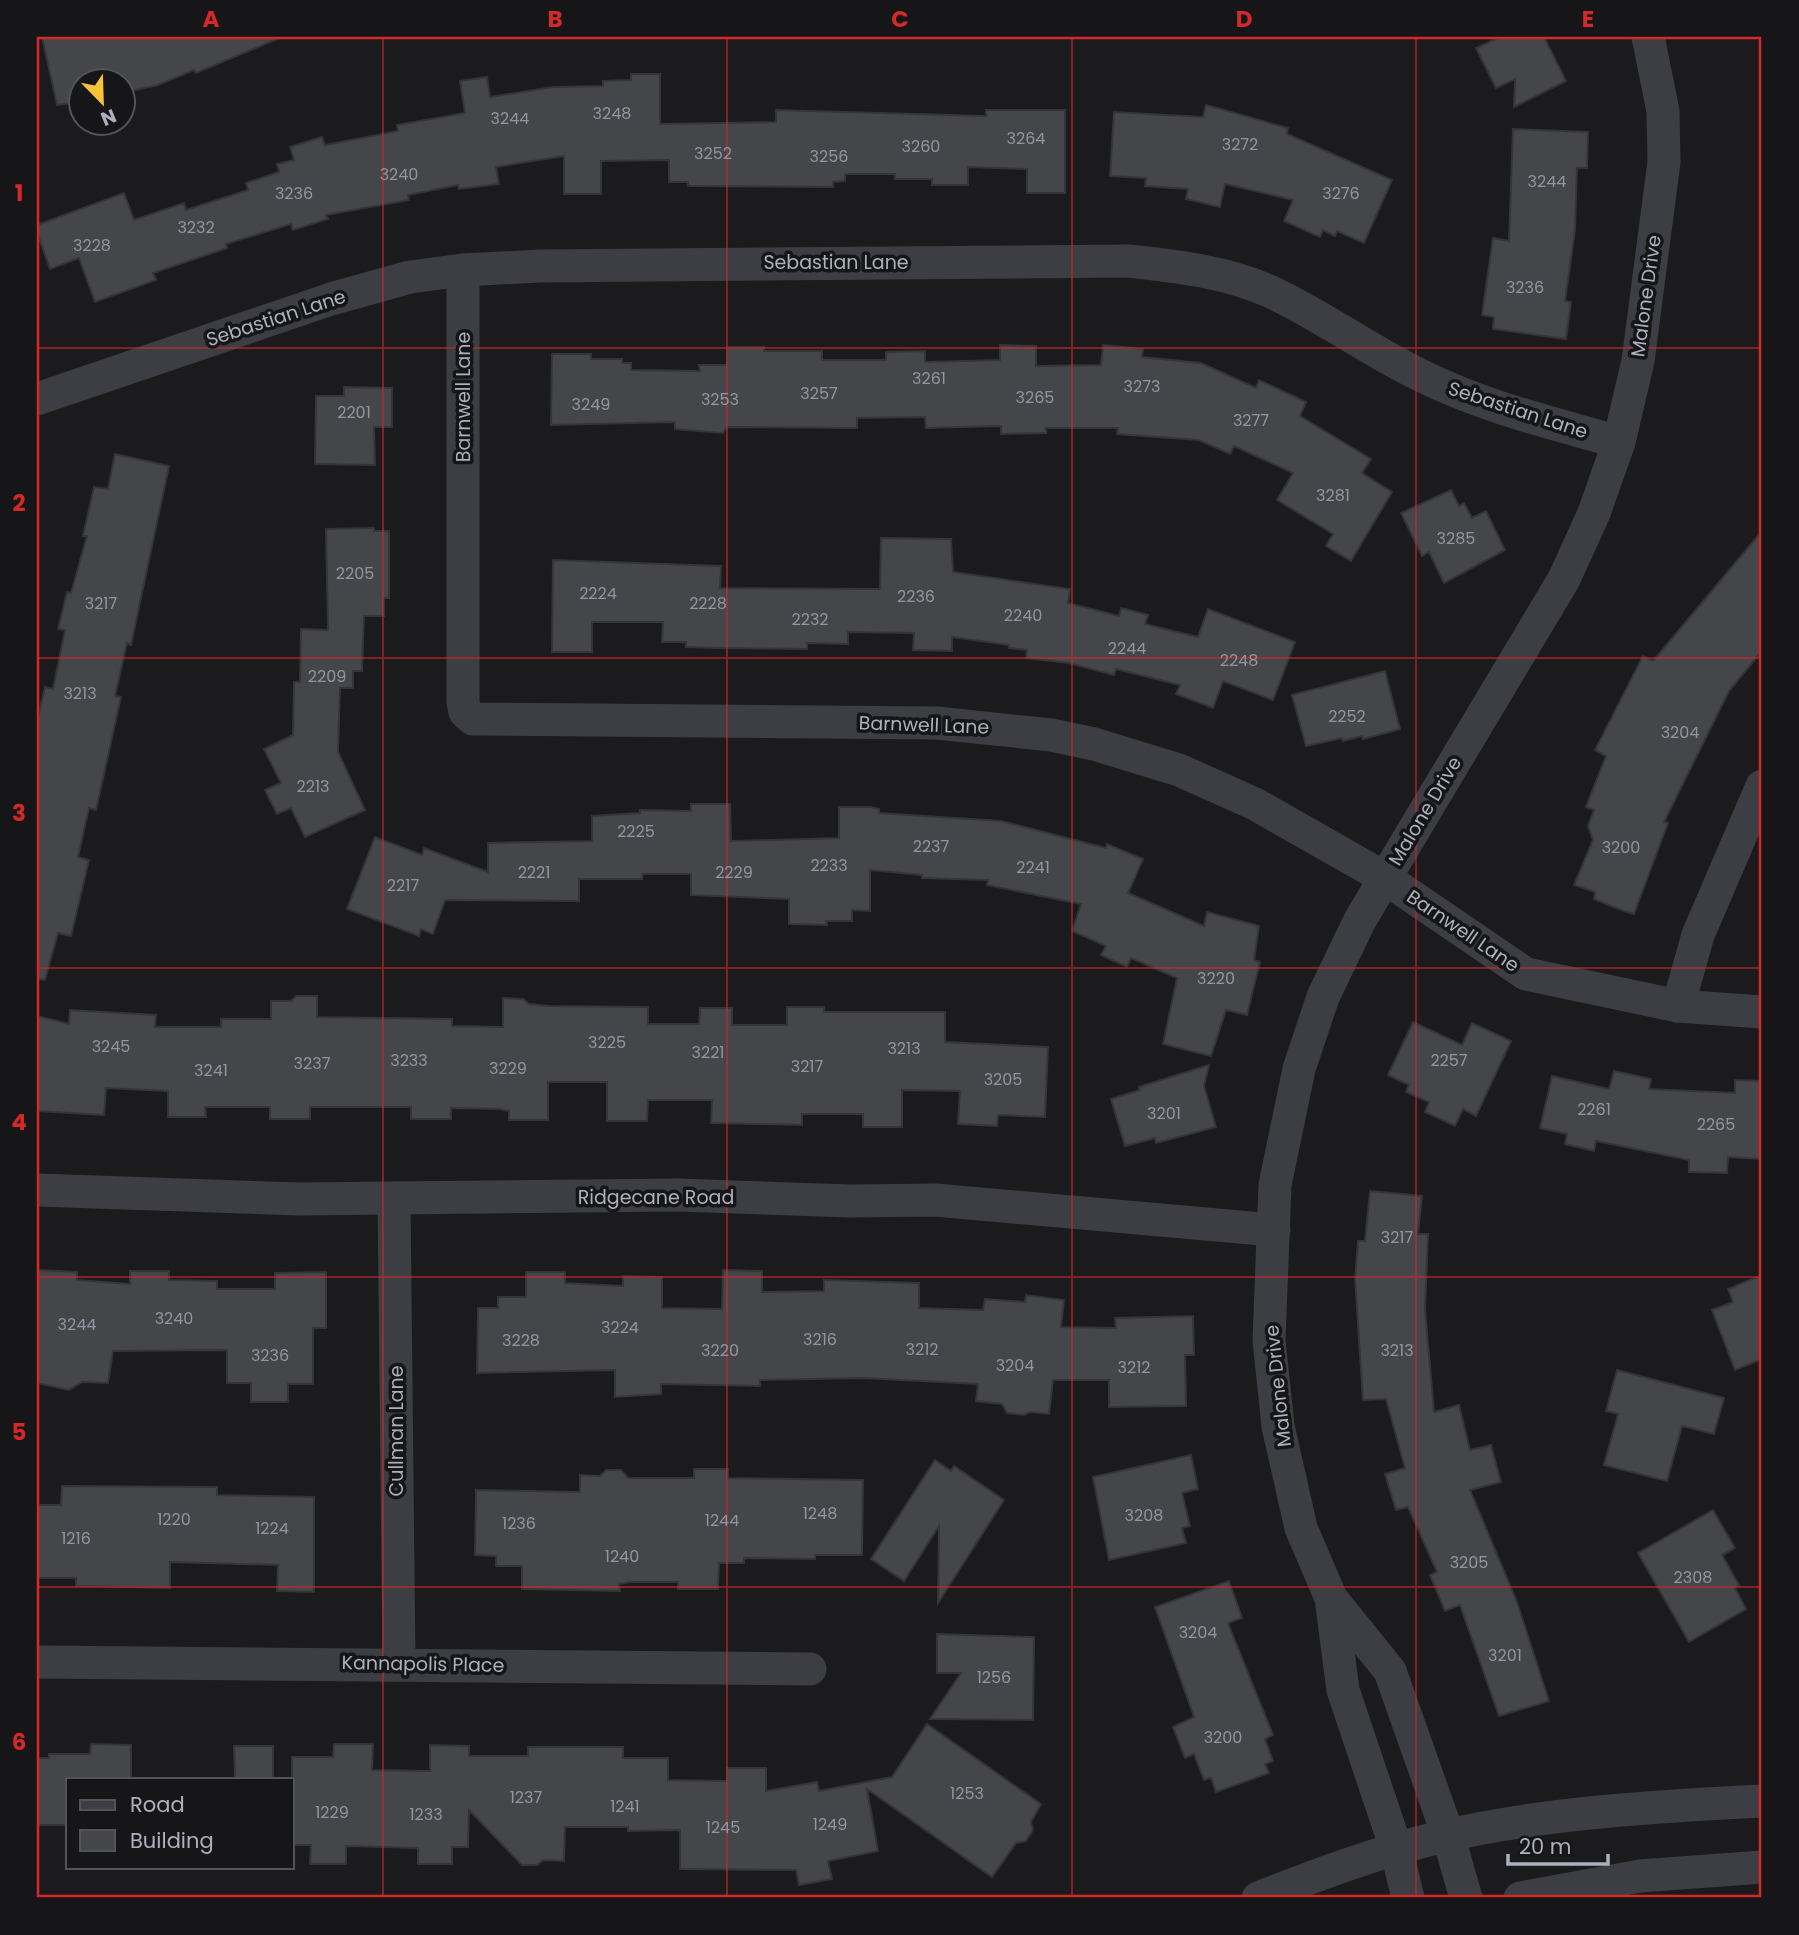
<svg xmlns="http://www.w3.org/2000/svg" width="1799" height="1935" font-family="Poppins,sans-serif">
<rect width="100%" height="100%" fill="#1b1b1d"/>
<!-- building -->
<g fill="#45464a" stroke="#353539" stroke-width="2">
<path d="M 42,37 L 282,37 L 196,73 L 194,70 L 158,85 L 122,93 L 122,80 L 80,80 L 80,102 L 57,105 Z"/>
<path d="M 1500,37 L 1544,37 L 1566,81 L 1514,107 L 1515,79 L 1496,88 L 1476,48 Z"/>
<path d="M 631,74 L 660,74 L 660,124 L 776,122 L 776,110 L 986,116 L 986,110 L 1065,110 L 1065,193 L 1027,193 L 1027,169 L 968,167 L 968,185 L 932,185 L 932,179 L 895,179 L 895,174 L 845,174 L 845,181 L 833,182 L 833,187 L 688,186 L 688,182 L 669,182 L 669,160 L 601,161 L 601,194 L 564,194 L 564,156 L 496,167 L 499,184 L 459,189 L 458,185 L 408,195 L 409,200 L 326,215 L 328,219 L 293,230 L 291,224 L 226,244 L 227,248 L 153,273 L 156,280 L 95,302 L 79,258 L 50,269 L 37,232 L 37,225 L 124,193 L 134,220 L 184,203 L 186,210 L 248,190 L 246,183 L 279,172 L 277,164 L 294,160 L 290,147 L 322,137 L 325,145 L 398,131 L 397,125 L 465,113 L 460,81 L 487,77 L 490,97 L 553,87 L 603,86 L 603,81 L 631,80 Z"/>
<path d="M 1206,105 L 1288,128 L 1287,134 L 1392,180 L 1364,243 L 1337,231 L 1335,236 L 1323,230 L 1320,237 L 1284,221 L 1293,200 L 1225,184 L 1220,207 L 1186,199 L 1188,189 L 1145,186 L 1146,178 L 1110,176 L 1114,112 L 1203,117 Z"/>
<path d="M 1513,129 L 1588,132 L 1587,168 L 1577,168 L 1575,230 L 1565,301 L 1571,302 L 1566,339 L 1493,329 L 1494,317 L 1482,315 L 1493,238 L 1509,241 Z"/>
<path d="M 1000,345 L 1036,346 L 1036,366 L 1101,365 L 1103,345 L 1143,349 L 1142,357 L 1201,363 L 1256,388 L 1259,380 L 1306,402 L 1300,416 L 1371,459 L 1362,473 L 1392,492 L 1351,561 L 1326,546 L 1333,534 L 1277,500 L 1293,473 L 1234,446 L 1230,454 L 1199,440 L 1117,434 L 1118,428 L 1046,428 L 1046,433 L 1001,434 L 1001,426 L 926,428 L 925,417 L 857,418 L 857,428 L 727,427 L 723,433 L 675,429 L 675,422 L 551,425 L 552,354 L 591,354 L 591,359 L 622,359 L 622,363 L 631,363 L 631,370 L 700,371 L 699,365 L 727,365 L 727,347 L 764,347 L 764,351 L 822,351 L 822,360 L 886,360 L 886,352 L 925,351 L 925,362 L 1000,360 Z"/>
<path d="M 344,387 L 392,388 L 392,427 L 374,427 L 375,465 L 315,464 L 316,396 L 344,396 Z"/>
<path d="M 115,454 L 169,466 L 131,645 L 127,643 L 115,696 L 121,697 L 96,810 L 89,808 L 78,857 L 89,860 L 71,936 L 58,933 L 45,980 L 37,979 L 37,722 L 45,687 L 53,689 L 65,630 L 58,629 L 67,592 L 71,593 L 87,536 L 83,536 L 94,487 L 108,489 Z"/>
<path d="M 1451,490 L 1459,506 L 1464,503 L 1472,518 L 1486,511 L 1505,550 L 1444,583 L 1429,552 L 1422,556 L 1401,513 Z"/>
<path d="M 374,528 L 374,531 L 389,531 L 389,598 L 384,598 L 384,616 L 364,616 L 362,671 L 353,671 L 353,688 L 340,688 L 338,752 L 365,810 L 305,837 L 291,808 L 277,814 L 265,790 L 281,783 L 264,749 L 293,735 L 294,682 L 300,682 L 301,629 L 328,630 L 326,529 Z"/>
<path d="M 1762,531 L 1762,651 L 1729,691 L 1664,822 L 1668,823 L 1634,914 L 1624,911 L 1594,899 L 1595,892 L 1574,885 L 1593,840 L 1588,826 L 1594,810 L 1586,807 L 1606,756 L 1595,750 L 1643,656 L 1653,661 Z"/>
<path d="M 881,538 L 951,539 L 953,572 L 1070,589 L 1068,603 L 1119,616 L 1121,608 L 1148,615 L 1145,624 L 1198,637 L 1208,609 L 1295,642 L 1273,700 L 1223,681 L 1213,708 L 1176,694 L 1180,685 L 1116,669 L 1114,675 L 1069,663 L 1026,658 L 1027,650 L 1009,648 L 1009,645 L 952,637 L 952,651 L 913,650 L 914,633 L 848,632 L 848,644 L 807,643 L 807,649 L 717,648 L 686,647 L 686,642 L 662,642 L 663,622 L 592,622 L 592,652 L 552,652 L 553,560 L 721,566 L 720,588 L 880,589 Z"/>
<path d="M 1385,671 L 1400,729 L 1363,739 L 1362,736 L 1343,741 L 1342,738 L 1306,746 L 1292,695 Z"/>
<path d="M 691,804 L 730,804 L 731,841 L 839,838 L 839,807 L 870,807 L 879,809 L 879,813 L 1001,821 L 1106,848 L 1107,844 L 1143,859 L 1128,893 L 1204,926 L 1207,912 L 1259,926 L 1254,960 L 1260,962 L 1247,1015 L 1226,1010 L 1211,1056 L 1163,1044 L 1177,978 L 1131,958 L 1127,967 L 1101,955 L 1106,946 L 1072,931 L 1081,904 L 987,885 L 988,880 L 922,878 L 922,875 L 870,870 L 870,911 L 852,910 L 852,921 L 826,921 L 827,925 L 789,924 L 789,899 L 691,895 L 691,874 L 643,874 L 642,879 L 579,879 L 579,901 L 445,900 L 433,934 L 421,929 L 419,936 L 347,909 L 375,837 L 422,855 L 424,848 L 488,872 L 488,843 L 592,841 L 592,816 L 640,813 L 640,810 L 691,811 Z"/>
<path d="M 296,996 L 317,996 L 317,1017 L 452,1019 L 452,1026 L 503,1027 L 503,998 L 523,999 L 529,1004 L 549,1006 L 648,1007 L 648,1024 L 699,1024 L 700,1008 L 732,1008 L 732,1025 L 787,1025 L 787,1007 L 824,1007 L 824,1012 L 945,1012 L 945,1042 L 1048,1047 L 1045,1117 L 998,1115 L 997,1126 L 958,1124 L 960,1091 L 902,1090 L 902,1127 L 863,1127 L 863,1114 L 802,1114 L 802,1125 L 711,1123 L 712,1100 L 648,1100 L 647,1121 L 607,1121 L 607,1082 L 548,1082 L 548,1120 L 509,1120 L 509,1111 L 499,1109 L 451,1108 L 451,1119 L 411,1119 L 411,1107 L 310,1107 L 310,1119 L 270,1119 L 270,1107 L 205,1107 L 206,1117 L 168,1117 L 168,1091 L 106,1088 L 104,1115 L 37,1111 L 37,1016 L 69,1024 L 70,1010 L 156,1015 L 155,1027 L 221,1027 L 221,1019 L 271,1019 L 271,1001 L 291,1001 Z"/>
<path d="M 1413,1022 L 1462,1045 L 1472,1023 L 1511,1041 L 1476,1116 L 1463,1109 L 1455,1126 L 1425,1112 L 1429,1102 L 1406,1092 L 1409,1085 L 1388,1075 Z"/>
<path d="M 1209,1065 L 1204,1086 L 1216,1127 L 1156,1143 L 1155,1138 L 1125,1146 L 1111,1099 L 1140,1090 L 1139,1087 Z"/>
<path d="M 1614,1071 L 1651,1079 L 1649,1089 L 1735,1093 L 1735,1080 L 1762,1081 L 1762,1159 L 1728,1157 L 1727,1173 L 1689,1172 L 1689,1160 L 1596,1141 L 1594,1151 L 1565,1144 L 1567,1134 L 1540,1128 L 1552,1076 L 1609,1089 Z"/>
<path d="M 1370,1191 L 1422,1196 L 1418,1234 L 1428,1234 L 1425,1309 L 1434,1412 L 1459,1405 L 1470,1450 L 1491,1445 L 1501,1482 L 1470,1490 L 1517,1602 L 1549,1701 L 1499,1716 L 1460,1605 L 1445,1611 L 1430,1575 L 1437,1572 L 1408,1507 L 1396,1510 L 1385,1474 L 1405,1468 L 1386,1399 L 1363,1400 L 1355,1279 L 1358,1241 L 1365,1241 Z"/>
<path d="M 38,1270 L 77,1272 L 77,1280 L 130,1284 L 130,1271 L 169,1271 L 169,1280 L 217,1281 L 217,1289 L 275,1289 L 275,1273 L 326,1272 L 326,1328 L 313,1328 L 313,1384 L 288,1384 L 288,1402 L 251,1402 L 251,1383 L 227,1383 L 227,1350 L 113,1351 L 108,1383 L 82,1382 L 69,1390 L 37,1383 Z"/>
<path d="M 723,1270 L 762,1271 L 762,1292 L 824,1291 L 824,1280 L 919,1283 L 919,1308 L 983,1310 L 985,1299 L 1025,1302 L 1026,1295 L 1064,1300 L 1061,1327 L 1116,1328 L 1115,1318 L 1193,1316 L 1194,1355 L 1185,1355 L 1186,1406 L 1109,1407 L 1109,1380 L 1053,1380 L 1049,1414 L 1030,1412 L 1024,1415 L 1007,1413 L 1002,1404 L 976,1401 L 978,1384 L 863,1378 L 760,1380 L 760,1386 L 661,1384 L 661,1394 L 615,1397 L 615,1370 L 477,1373 L 478,1308 L 498,1308 L 498,1297 L 526,1297 L 526,1272 L 565,1272 L 565,1283 L 623,1286 L 623,1276 L 662,1277 L 662,1308 L 722,1309 Z"/>
<path d="M 1762,1275 L 1762,1359 L 1735,1370 L 1712,1310 L 1733,1302 L 1728,1289 Z"/>
<path d="M 1617,1370 L 1724,1398 L 1714,1434 L 1682,1426 L 1667,1481 L 1604,1465 L 1618,1414 L 1606,1411 Z"/>
<path d="M 1191,1455 L 1198,1489 L 1182,1493 L 1190,1526 L 1182,1528 L 1186,1543 L 1109,1560 L 1093,1477 Z"/>
<path d="M 935,1460 L 951,1471 L 954,1466 L 1004,1500 L 938,1603 L 939,1526 L 904,1581 L 871,1559 Z"/>
<path d="M 694,1469 L 728,1469 L 728,1478 L 863,1480 L 862,1555 L 815,1555 L 815,1559 L 744,1558 L 744,1563 L 719,1563 L 718,1589 L 678,1589 L 678,1582 L 630,1582 L 619,1584 L 620,1591 L 522,1589 L 522,1566 L 496,1566 L 496,1556 L 475,1555 L 476,1490 L 580,1492 L 580,1475 L 600,1476 L 606,1470 L 621,1470 L 628,1478 L 694,1478 Z"/>
<path d="M 62,1486 L 217,1487 L 217,1495 L 314,1497 L 314,1592 L 277,1591 L 278,1565 L 170,1562 L 170,1588 L 76,1586 L 76,1578 L 37,1578 L 37,1505 L 61,1505 Z"/>
<path d="M 1713,1510 L 1735,1548 L 1722,1555 L 1739,1585 L 1735,1588 L 1746,1609 L 1689,1642 L 1638,1553 Z"/>
<path d="M 1229,1581 L 1242,1618 L 1228,1623 L 1273,1735 L 1265,1739 L 1273,1761 L 1265,1764 L 1269,1773 L 1216,1792 L 1211,1778 L 1204,1780 L 1194,1754 L 1185,1758 L 1173,1727 L 1194,1717 L 1155,1607 Z"/>
<path d="M 937,1634 L 1034,1637 L 1033,1720 L 930,1719 L 961,1673 L 937,1673 Z"/>
<path d="M 927,1724 L 1041,1804 L 1031,1822 L 1033,1830 L 1026,1841 L 1016,1843 L 992,1877 L 867,1789 L 878,1851 L 828,1861 L 832,1879 L 799,1885 L 796,1870 L 680,1869 L 680,1830 L 628,1831 L 628,1827 L 565,1827 L 564,1861 L 543,1860 L 537,1865 L 522,1865 L 469,1810 L 468,1847 L 452,1847 L 452,1864 L 418,1864 L 418,1848 L 346,1846 L 346,1864 L 310,1864 L 311,1845 L 292,1845 L 292,1757 L 333,1757 L 334,1744 L 373,1744 L 372,1770 L 430,1771 L 430,1745 L 469,1746 L 469,1756 L 528,1756 L 528,1747 L 623,1747 L 623,1758 L 668,1758 L 668,1780 L 727,1781 L 727,1768 L 766,1768 L 766,1791 L 817,1782 L 819,1791 L 892,1777 Z"/>
<path d="M 91,1744 L 131,1745 L 131,1779 L 68,1779 L 68,1825 L 37,1825 L 37,1758 L 49,1758 L 49,1754 L 90,1754 Z"/>
<path d="M 234,1746 L 273,1746 L 273,1779 L 235,1779 Z"/>
</g>
<g fill="none" stroke-linecap="round" stroke-linejoin="round">
<!-- minor -->
<g stroke="#3d3e44" stroke-width="33">
<path d="M 463,270 L 463,702 L 465,712 L 473,719 L 937,723 L 1051,735 L 1094,744 L 1179,770 L 1255,804 L 1385,878 L 1526,974 L 1678,1006 L 1762,1012"/>
<path d="M 37,399 L 331,299 L 410,277 L 463,270 L 540,266 L 1129,261 C 1175,266 1227,272 1269,291 C 1321,315 1367,349 1418,374 C 1481,406 1551,423 1619,442"/>
<path d="M 1678,1006 L 1698,935 L 1762,786"/>
<path d="M 37,1190 L 300,1199 L 678,1195 L 850,1201 L 935,1200 L 1274,1230"/>
<path d="M 394,1198 L 399,1664"/>
<path d="M 1331,1598 L 1343,1690 L 1396,1848 L 1408,1898"/>
<path d="M 37,1662 L 810,1669"/>
<path d="M 1258,1898 C 1319,1874 1380,1851 1445,1836 C 1542,1813 1662,1806 1762,1801"/>
<path d="M 1466,1898 L 1448,1835 L 1390,1671 L 1331,1598 L 1301,1528 L 1278,1426 L 1269,1340 L 1275,1185 L 1299,1069 L 1323,997 L 1360,920 L 1564,579 L 1594,513 L 1619,442 L 1638,361 L 1664,162 L 1663,111 L 1648,37"/>
<path d="M 1520,1898 L 1640,1876 L 1762,1867"/>
</g>
</g>
<!-- grid -->
<path fill="none" stroke="#d62828" stroke-width="2" stroke-opacity="0.55" d="M 383,37 L 383,1898M 727,37 L 727,1898M 1072,37 L 1072,1898M 1416,37 L 1416,1898M 37,348 L 1762,348M 37,658 L 1762,658M 37,968 L 1762,968M 37,1277 L 1762,1277M 37,1587 L 1762,1587"/>
<g text-anchor="middle" dominant-baseline="central" stroke-width="7" stroke-linejoin="round" paint-order="stroke">
<!-- number labels -->
<g font-size="16" fill="#9396a0">
<text x="612" y="113">3248</text>
<text x="510" y="118">3244</text>
<text x="1026" y="138">3264</text>
<text x="1240" y="144">3272</text>
<text x="921" y="146">3260</text>
<text x="713" y="153">3252</text>
<text x="829" y="156">3256</text>
<text x="399" y="174">3240</text>
<text x="1547" y="181">3244</text>
<text x="294" y="193">3236</text>
<text x="1341" y="193">3276</text>
<text x="196" y="227">3232</text>
<text x="92" y="245">3228</text>
<text x="1525" y="287">3236</text>
<text x="929" y="378">3261</text>
<text x="1142" y="386">3273</text>
<text x="819" y="393">3257</text>
<text x="1035" y="397">3265</text>
<text x="720" y="399">3253</text>
<text x="591" y="404">3249</text>
<text x="354" y="412">2201</text>
<text x="1251" y="420">3277</text>
<text x="1333" y="495">3281</text>
<text x="1456" y="538">3285</text>
<text x="355" y="573">2205</text>
<text x="598" y="593">2224</text>
<text x="916" y="596">2236</text>
<text x="101" y="603">3217</text>
<text x="708" y="603">2228</text>
<text x="1023" y="615">2240</text>
<text x="810" y="619">2232</text>
<text x="1127" y="648">2244</text>
<text x="1239" y="660">2248</text>
<text x="327" y="676">2209</text>
<text x="80" y="693">3213</text>
<text x="1347" y="716">2252</text>
<text x="1680" y="732">3204</text>
<text x="313" y="786">2213</text>
<text x="636" y="831">2225</text>
<text x="931" y="846">2237</text>
<text x="1621" y="847">3200</text>
<text x="829" y="865">2233</text>
<text x="1033" y="867">2241</text>
<text x="534" y="872">2221</text>
<text x="734" y="872">2229</text>
<text x="403" y="885">2217</text>
<text x="1216" y="978">3220</text>
<text x="607" y="1042">3225</text>
<text x="111" y="1046">3245</text>
<text x="904" y="1048">3213</text>
<text x="708" y="1052">3221</text>
<text x="409" y="1060">3233</text>
<text x="1449" y="1060">2257</text>
<text x="312" y="1063">3237</text>
<text x="807" y="1066">3217</text>
<text x="508" y="1068">3229</text>
<text x="211" y="1070">3241</text>
<text x="1003" y="1079">3205</text>
<text x="1594" y="1109">2261</text>
<text x="1164" y="1113">3201</text>
<text x="1716" y="1124">2265</text>
<text x="1397" y="1237">3217</text>
<text x="174" y="1318">3240</text>
<text x="77" y="1324">3244</text>
<text x="620" y="1327">3224</text>
<text x="820" y="1339">3216</text>
<text x="521" y="1340">3228</text>
<text x="922" y="1349">3212</text>
<text x="720" y="1350">3220</text>
<text x="1397" y="1350">3213</text>
<text x="270" y="1355">3236</text>
<text x="1015" y="1365">3204</text>
<text x="1134" y="1367">3212</text>
<text x="820" y="1513">1248</text>
<text x="1144" y="1515">3208</text>
<text x="174" y="1519">1220</text>
<text x="722" y="1520">1244</text>
<text x="519" y="1523">1236</text>
<text x="272" y="1528">1224</text>
<text x="76" y="1538">1216</text>
<text x="622" y="1556">1240</text>
<text x="1469" y="1562">3205</text>
<text x="1693" y="1577">2308</text>
<text x="1198" y="1632">3204</text>
<text x="1505" y="1655">3201</text>
<text x="994" y="1677">1256</text>
<text x="1223" y="1737">3200</text>
<text x="967" y="1793">1253</text>
<text x="526" y="1797">1237</text>
<text x="625" y="1806">1241</text>
<text x="332" y="1812">1229</text>
<text x="426" y="1814">1233</text>
<text x="830" y="1824">1249</text>
<text x="723" y="1827">1245</text>
</g>
<!-- street labels -->
<g font-size="19" fill="#adb1bd" stroke="#161618">
<text x="836" y="262">Sebastian Lane</text>
<text transform="translate(1646 296) rotate(-82)">Malone Drive</text>
<text transform="translate(276 318) rotate(-18)">Sebastian Lane</text>
<text transform="translate(463 397) rotate(-90)">Barnwell Lane</text>
<text transform="translate(1518 410) rotate(18)">Sebastian Lane</text>
<text transform="translate(924 725) rotate(2)">Barnwell Lane</text>
<text transform="translate(1425 811) rotate(-59)">Malone Drive</text>
<text transform="translate(1463 931) rotate(34)">Barnwell Lane</text>
<text x="656" y="1197">Ridgecane Road</text>
<text transform="translate(1278 1386) rotate(-96)">Malone Drive</text>
<text transform="translate(396 1431) rotate(-90)">Cullman Lane</text>
<text transform="translate(423 1664) rotate(1)">Kannapolis Place</text>
</g>
</g>
<!-- border -->
<rect width="1799" height="1935" fill="none" stroke="#161618" stroke-width="77"/>
<!-- legend -->
<rect x="66" y="1778" width="228" height="91" fill="#161618" stroke="#52545a" stroke-width="2"/>
<rect x="80" y="1800" width="35" height="10" fill="#3d3e44" stroke="#52545a" stroke-width="2"/>
<text x="130" y="1812" font-size="21" fill="#adb1bd">Road</text>
<rect x="80" y="1830" width="35" height="21" fill="#45464a" stroke="#52545a" stroke-width="2"/>
<text x="130" y="1848" font-size="21" fill="#adb1bd">Building</text>
<!-- north arrow -->
<g transform="translate(102 102) rotate(157)"><circle r="33" fill="#161618" stroke="#52545a" stroke-width="2"/>
<path d="M0-5L12 26L0 18L-12 26Z" fill="#f9c237"/>
<text y="-10" font-size="19" font-weight="bold" text-anchor="middle" fill="#adb1bd">N</text>
</g>
<!-- scale -->
<path d="M1508 1854v10h100v-10" fill="none" stroke="#adb1bd" stroke-width="3.5"/>
<text x="1519" y="1854" font-size="21" fill="#adb1bd" stroke="#161618" stroke-width="5" paint-order="stroke">20 m</text>
<rect x="38" y="38" width="1722" height="1858" fill="none" stroke="#d62828" stroke-width="2.5"/>
<g font-size="23" text-anchor="middle" font-weight="bold" fill="#d62828">
<text x="211" y="27">A</text>
<text x="555" y="27">B</text>
<text x="900" y="27">C</text>
<text x="1244" y="27">D</text>
<text x="1588" y="27">E</text>
<text x="19" y="201">1</text>
<text x="19" y="511">2</text>
<text x="19" y="821">3</text>
<text x="19" y="1130">4</text>
<text x="19" y="1440">5</text>
<text x="19" y="1750">6</text>
</g>
</svg>
